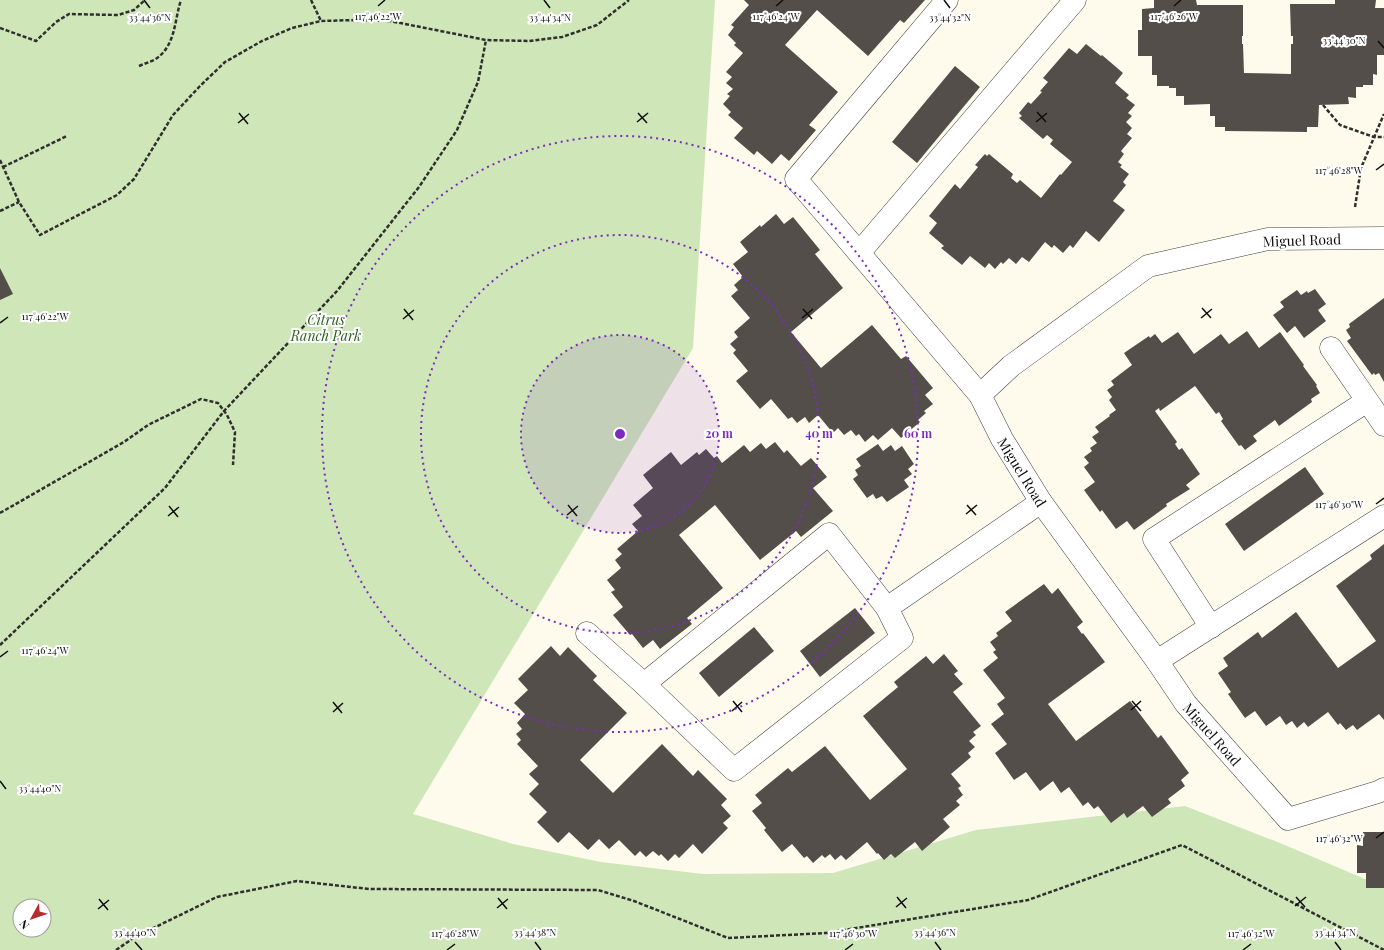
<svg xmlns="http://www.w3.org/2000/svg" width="1384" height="950" font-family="'Playfair Display',serif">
<rect width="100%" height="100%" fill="#fefbed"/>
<!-- green -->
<path fill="#cfe6b9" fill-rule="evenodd" d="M 0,0 L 715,0 L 693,348 L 413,814 L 513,844 L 601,862 L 703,874 L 833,873 L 976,830 L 1185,806 L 1280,843 L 1384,887 L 1384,950 L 0,950 ZM 20,906 L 44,906 L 44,930 L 20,930 Z"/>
<!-- building -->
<g fill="#544e4a">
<path d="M 744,0 L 925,0 L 904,23 L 900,20 L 868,56 L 817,10 L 785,45 L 838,92 L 809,125 L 816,130 L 789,161 L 781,154 L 772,164 L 757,151 L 754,155 L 734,138 L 743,128 L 728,115 L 731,112 L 723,104 L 730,96 L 727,94 L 733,89 L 726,83 L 732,77 L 726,72 L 743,53 L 734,45 L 736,43 L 728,35 L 734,27 L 731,25 L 749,5 Z"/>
<path d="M 1154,0 L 1196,0 L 1197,5 L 1243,5 L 1243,36 L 1242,36 L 1242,44 L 1243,44 L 1244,73 L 1291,74 L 1291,44 L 1293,44 L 1293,36 L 1291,36 L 1290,4 L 1335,4 L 1335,0 L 1376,0 L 1375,8 L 1384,8 L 1384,55 L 1377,55 L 1377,75 L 1373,74 L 1373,85 L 1363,85 L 1363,87 L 1356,87 L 1356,98 L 1348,97 L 1349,104 L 1319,105 L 1318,127 L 1307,127 L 1307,132 L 1225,131 L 1225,127 L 1215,127 L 1215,116 L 1210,116 L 1210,104 L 1184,105 L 1184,96 L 1176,96 L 1176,88 L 1169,88 L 1169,86 L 1157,86 L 1157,75 L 1152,75 L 1152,56 L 1138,56 L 1138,30 L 1142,30 L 1142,9 L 1154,8 Z"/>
<path d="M 1086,44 L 1101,56 L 1102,55 L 1123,73 L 1115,83 L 1129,95 L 1126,98 L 1135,105 L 1128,113 L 1132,116 L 1126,122 L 1132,128 L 1127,134 L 1132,138 L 1121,151 L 1124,154 L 1118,162 L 1122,165 L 1120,167 L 1129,174 L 1123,182 L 1126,185 L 1113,201 L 1125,210 L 1099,242 L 1086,231 L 1073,248 L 1070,245 L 1063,253 L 1054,245 L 1052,248 L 1045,242 L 1029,262 L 1022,257 L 1016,264 L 1009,258 L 1003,264 L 1001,262 L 995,269 L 989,263 L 985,268 L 970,256 L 962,265 L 941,248 L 944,246 L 929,233 L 937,223 L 929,216 L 955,184 L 960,189 L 978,167 L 975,165 L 985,154 L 987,156 L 989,154 L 1013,174 L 1011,178 L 1017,183 L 1020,180 L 1041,198 L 1060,174 L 1061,175 L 1072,162 L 1050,144 L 1053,140 L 1047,135 L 1043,139 L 1019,118 L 1022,116 L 1019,113 L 1028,102 L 1031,104 L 1042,92 L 1040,91 L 1048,82 L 1043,78 L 1069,48 L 1077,54 Z"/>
<path d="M 955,66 L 980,87 L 917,163 L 892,142 Z"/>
<path d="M 776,214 L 784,224 L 793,217 L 820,250 L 815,254 L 843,288 L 791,332 L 821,368 L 872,325 L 901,359 L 906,356 L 933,388 L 925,395 L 933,404 L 924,411 L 926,413 L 918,420 L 920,422 L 901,438 L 892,428 L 878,440 L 873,435 L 865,442 L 859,434 L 856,436 L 851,430 L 844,435 L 838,428 L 833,433 L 818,415 L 809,423 L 805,417 L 797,423 L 792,417 L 788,419 L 771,399 L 760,409 L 736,381 L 748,371 L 733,353 L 736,350 L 730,344 L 738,337 L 734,332 L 750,318 L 731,296 L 738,290 L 734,285 L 743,277 L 733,264 L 748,252 L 740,242 L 760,225 L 761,227 Z"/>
<path d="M 0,268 L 13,294 L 0,300 Z"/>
<path d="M 1315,289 L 1326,304 L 1318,310 L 1326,321 L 1304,338 L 1295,326 L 1287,333 L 1273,315 L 1284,307 L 1280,302 L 1297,290 L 1301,295 L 1307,291 L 1308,293 Z"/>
<path d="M 1384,298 L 1384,382 L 1379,373 L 1375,375 L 1374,373 L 1372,375 L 1347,341 L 1351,338 L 1346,330 L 1350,327 L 1349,324 Z"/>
<path d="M 1247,331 L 1259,348 L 1280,332 L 1304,365 L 1303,366 L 1317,385 L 1316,386 L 1320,393 L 1311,399 L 1312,402 L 1279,426 L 1275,420 L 1253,436 L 1257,441 L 1245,450 L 1241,445 L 1239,446 L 1221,421 L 1223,419 L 1219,412 L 1216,414 L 1195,386 L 1160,411 L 1159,408 L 1155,411 L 1177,442 L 1175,444 L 1179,450 L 1182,448 L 1200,474 L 1186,485 L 1190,489 L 1166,504 L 1167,506 L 1134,530 L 1127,521 L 1116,529 L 1102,510 L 1100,512 L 1084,490 L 1095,482 L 1084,467 L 1089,463 L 1084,457 L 1092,451 L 1090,448 L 1097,443 L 1092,437 L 1099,432 L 1095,427 L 1110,416 L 1109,415 L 1116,410 L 1109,400 L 1112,397 L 1107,390 L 1114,385 L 1111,381 L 1132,365 L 1124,353 L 1149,336 L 1150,338 L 1155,334 L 1162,343 L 1178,332 L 1194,354 L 1221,334 L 1229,344 Z"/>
<path d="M 775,442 L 784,453 L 787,450 L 801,466 L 811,458 L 827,477 L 813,488 L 833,511 L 801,537 L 796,531 L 760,560 L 715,505 L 679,535 L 723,588 L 687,618 L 692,624 L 660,649 L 653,640 L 643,648 L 632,634 L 630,635 L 613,615 L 623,607 L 611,592 L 615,590 L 607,580 L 621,568 L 615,560 L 622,554 L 617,549 L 638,531 L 632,524 L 642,516 L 633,505 L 653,488 L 643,475 L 671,452 L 681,465 L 697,452 L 699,455 L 706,449 L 714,458 L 717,456 L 722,463 L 744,445 L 750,452 L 761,443 L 766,449 Z"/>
<path d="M 878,444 L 883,451 L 891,445 L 895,451 L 902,446 L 914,464 L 908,469 L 912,474 L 904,480 L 909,487 L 887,502 L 882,496 L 876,499 L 873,494 L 867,498 L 853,479 L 858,475 L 855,470 L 861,466 L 856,459 Z"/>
<path d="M 1305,467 L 1324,494 L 1244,551 L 1225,524 Z"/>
<path d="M 1384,544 L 1384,720 L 1379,714 L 1357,730 L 1353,725 L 1346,730 L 1340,723 L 1338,725 L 1328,712 L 1308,727 L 1304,722 L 1297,728 L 1292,721 L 1286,725 L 1280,716 L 1266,726 L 1255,711 L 1245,718 L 1228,694 L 1231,692 L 1218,673 L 1228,666 L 1223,658 L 1258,632 L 1262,638 L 1296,612 L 1338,668 L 1376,641 L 1336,586 L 1372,559 L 1370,555 Z"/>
<path d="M 1044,584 L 1052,594 L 1058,588 L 1083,622 L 1077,627 L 1082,634 L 1083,633 L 1105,662 L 1048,704 L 1076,741 L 1130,701 L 1158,738 L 1161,735 L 1189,773 L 1181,780 L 1185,786 L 1168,799 L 1171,803 L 1152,817 L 1143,806 L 1127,818 L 1124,813 L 1111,823 L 1098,806 L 1094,809 L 1088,802 L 1083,806 L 1069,787 L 1061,793 L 1053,781 L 1040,791 L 1026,772 L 1014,780 L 995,753 L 1007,744 L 991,724 L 1004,714 L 997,704 L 1005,698 L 983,670 L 998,658 L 993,652 L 996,650 L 990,642 L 998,636 L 996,633 L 1012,621 L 1005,612 Z"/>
<path d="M 855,608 L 875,633 L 820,677 L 800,651 Z"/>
<path d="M 754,627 L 774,651 L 719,697 L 699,673 Z"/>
<path d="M 551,646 L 560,656 L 568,647 L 597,676 L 593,680 L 627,713 L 580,760 L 613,793 L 662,744 L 693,776 L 698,770 L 727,799 L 721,805 L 731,816 L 723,823 L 728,828 L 702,854 L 693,844 L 679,858 L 675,854 L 668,861 L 661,854 L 659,856 L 653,851 L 646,857 L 640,851 L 635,856 L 619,840 L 609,849 L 599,839 L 588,850 L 569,832 L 558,843 L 537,822 L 547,812 L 529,794 L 539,784 L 529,774 L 538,766 L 517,744 L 521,740 L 516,734 L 522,729 L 517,723 L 525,714 L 514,703 L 528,690 L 518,679 Z"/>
<path d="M 944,654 L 958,671 L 954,674 L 963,684 L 953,692 L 981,726 L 973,732 L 976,735 L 969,741 L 975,747 L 968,753 L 971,757 L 951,774 L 961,786 L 958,788 L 963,795 L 956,801 L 960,805 L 943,819 L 950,827 L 922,851 L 915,842 L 895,858 L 891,854 L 884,860 L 878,853 L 877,854 L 867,842 L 846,860 L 841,855 L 835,860 L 830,854 L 825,858 L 822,855 L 813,863 L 807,856 L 804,858 L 792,844 L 782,852 L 764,830 L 766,828 L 752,811 L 762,803 L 755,795 L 788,768 L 792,772 L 825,746 L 870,800 L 907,769 L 863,716 L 898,687 L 894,682 L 926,656 L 933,664 Z"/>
<path d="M 1363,832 L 1384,832 L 1384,888 L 1366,888 L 1366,873 L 1357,873 L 1357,845 L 1363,846 Z"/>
</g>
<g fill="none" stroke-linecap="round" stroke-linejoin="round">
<!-- minor casing -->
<g stroke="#404040" stroke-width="23">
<g id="minor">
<path d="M 947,0 L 796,179 L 980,395"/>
<path id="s1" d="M 1384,238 L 1268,239 L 1148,266 L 1011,366 L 980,395 L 1002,439 L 1041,502 L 1157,661 L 1186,704 L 1288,819 L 1378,792 L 1384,789"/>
<path d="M 859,253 L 1075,0"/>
<path d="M 1331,348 L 1384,425"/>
<path d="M 1211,627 L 1154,539 L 1367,401"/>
<path d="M 587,633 L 644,684 L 734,770 L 902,638 L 887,608 L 1041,502"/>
<path d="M 1157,661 L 1384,516"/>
<path d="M 644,684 L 829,534 L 887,608"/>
</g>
</g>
<!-- path -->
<g stroke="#2f2f2f" stroke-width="2.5" stroke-dasharray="4 2" stroke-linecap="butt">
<path d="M 311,0 L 321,21"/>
<path d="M 0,28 L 36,41 L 56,22 L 69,14 L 118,15 L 134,10 L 145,0"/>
<path d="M 139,66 C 144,64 149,62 154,60 C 176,47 174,21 181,0"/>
<path d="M 1323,105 L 1340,125 L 1374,137 L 1384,137"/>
<path d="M 0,160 L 19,202 L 40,235 L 117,195 L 134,179 L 173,115 L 200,86 L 225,62 L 262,41 L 292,28 L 321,21 L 356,20 L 390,21 L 486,40 L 529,41 L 562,37 L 597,25 L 629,0"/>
<path d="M 3,167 L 67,136"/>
<path d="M 1355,207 L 1361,168 L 1384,114"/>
<path d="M 0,211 L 19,202"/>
<path d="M 0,513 L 124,442 L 148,425 L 201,399 L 218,403 L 227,415 L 235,432 L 233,465"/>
<path d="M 0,645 L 165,488 L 224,411 L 337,291 L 419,187 L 457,130 L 478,82 L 486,40"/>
<path d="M 116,950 L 135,937 L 217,897 L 297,881 L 369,889 L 598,890 L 634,901 L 728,938 L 826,933 L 1028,900 L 1182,845 L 1384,950"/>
</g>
<!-- minor -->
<use href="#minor" stroke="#fff" stroke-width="22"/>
</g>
<!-- ticks -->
<path fill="none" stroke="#0d0d0d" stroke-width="1.5" d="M 144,0 L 150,8M 544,0 L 550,8M 944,0 L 950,8M 378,6 L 385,0M 776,6 L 783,0M 1174,6 L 1181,0M 1378,41 L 1384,48M 1037,112 L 1046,122M 239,113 L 248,124M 638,113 L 647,123M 637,122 L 648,113M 1036,122 L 1047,113M 238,123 L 249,114M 1376,170 L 1384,164M 1202,308 L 1211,318M 404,309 L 413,320M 803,309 L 812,319M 802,318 L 813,309M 1201,318 L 1212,309M 403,319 L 414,310M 0,323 L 8,317M 1376,504 L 1384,498M 568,505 L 577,516M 967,505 L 976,515M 169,506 L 178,517M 966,514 L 977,505M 567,515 L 578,506M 168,516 L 179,507M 0,657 L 8,651M 733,701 L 742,712M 1132,701 L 1141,711M 333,702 L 342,713M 1131,710 L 1141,701M 732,711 L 742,702M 333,712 L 343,703M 0,781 L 6,789M 1376,838 L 1384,832M 897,897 L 906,908M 1296,897 L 1305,907M 498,898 L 507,909M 99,899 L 108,910M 1295,906 L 1306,897M 896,907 L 907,898M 497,908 L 508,899M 98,909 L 109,900M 135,942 L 142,950M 535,942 L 541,950M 935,942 L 941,950M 1335,942 L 1341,950M 447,950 L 455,944M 845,950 L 853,944M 1243,950 L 1251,944"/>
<!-- distance rings -->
<circle cx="620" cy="434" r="99" fill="#7b2cbf" fill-opacity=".12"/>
<g fill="none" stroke="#7b2cbf" stroke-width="2" stroke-dasharray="2 4">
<circle cx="620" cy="434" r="99"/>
<circle cx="620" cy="434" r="199"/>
<circle cx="620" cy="434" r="298"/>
</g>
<g text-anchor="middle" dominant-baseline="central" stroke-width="4" stroke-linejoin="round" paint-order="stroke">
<!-- street labels -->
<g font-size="14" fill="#0d0d0d" stroke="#fff">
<text transform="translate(1302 240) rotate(-2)">Miguel Road</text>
<text stroke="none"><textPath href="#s1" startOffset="539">Miguel Road</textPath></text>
<text stroke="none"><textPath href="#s1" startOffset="863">Miguel Road</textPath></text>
</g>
<!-- park labels -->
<g font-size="14" font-style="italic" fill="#2d6022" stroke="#fff">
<text x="326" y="319">Citrus<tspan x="326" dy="16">Ranch Park</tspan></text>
</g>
</g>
<g font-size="10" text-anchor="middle" fill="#0d0d0d" stroke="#fff" stroke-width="4" stroke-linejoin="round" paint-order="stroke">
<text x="378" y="20">117°46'22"W</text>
<text x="776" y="20">117°46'24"W</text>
<text x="1174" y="20">117°46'26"W</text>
<text x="150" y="21">33°44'36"N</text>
<text x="550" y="21">33°44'34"N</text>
<text x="950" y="21">33°44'32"N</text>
<text x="1344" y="44">33°44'30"N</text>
<text x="1339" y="174">117°46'28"W</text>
<text x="45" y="320">117°46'22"W</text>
<text x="1339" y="508">117°46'30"W</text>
<text x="45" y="654">117°46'24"W</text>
<text x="40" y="792">33°44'40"N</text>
<text x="1339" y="842">117°46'32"W</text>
<text x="135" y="936">33°44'40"N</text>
<text x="535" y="936">33°44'38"N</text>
<text x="935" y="936">33°44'36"N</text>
<text x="1335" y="936">33°44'34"N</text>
<text x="455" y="937">117°46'28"W</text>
<text x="853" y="937">117°46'30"W</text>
<text x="1251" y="937">117°46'32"W</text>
</g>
<circle cx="620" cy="434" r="6" fill="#7b2cbf" stroke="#fff" stroke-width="2"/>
<g font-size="12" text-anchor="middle" font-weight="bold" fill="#7b2cbf" stroke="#fff" stroke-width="4" stroke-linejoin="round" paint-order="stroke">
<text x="719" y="438">20 m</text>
<text x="819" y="438">40 m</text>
<text x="918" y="438">60 m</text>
</g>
<!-- north arrow -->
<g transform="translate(32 918) rotate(230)"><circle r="19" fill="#ffffff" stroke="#9e9e9e"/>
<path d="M0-3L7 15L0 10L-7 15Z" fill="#b32e31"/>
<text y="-6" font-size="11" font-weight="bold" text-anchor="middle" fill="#0d0d0d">N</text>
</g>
</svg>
